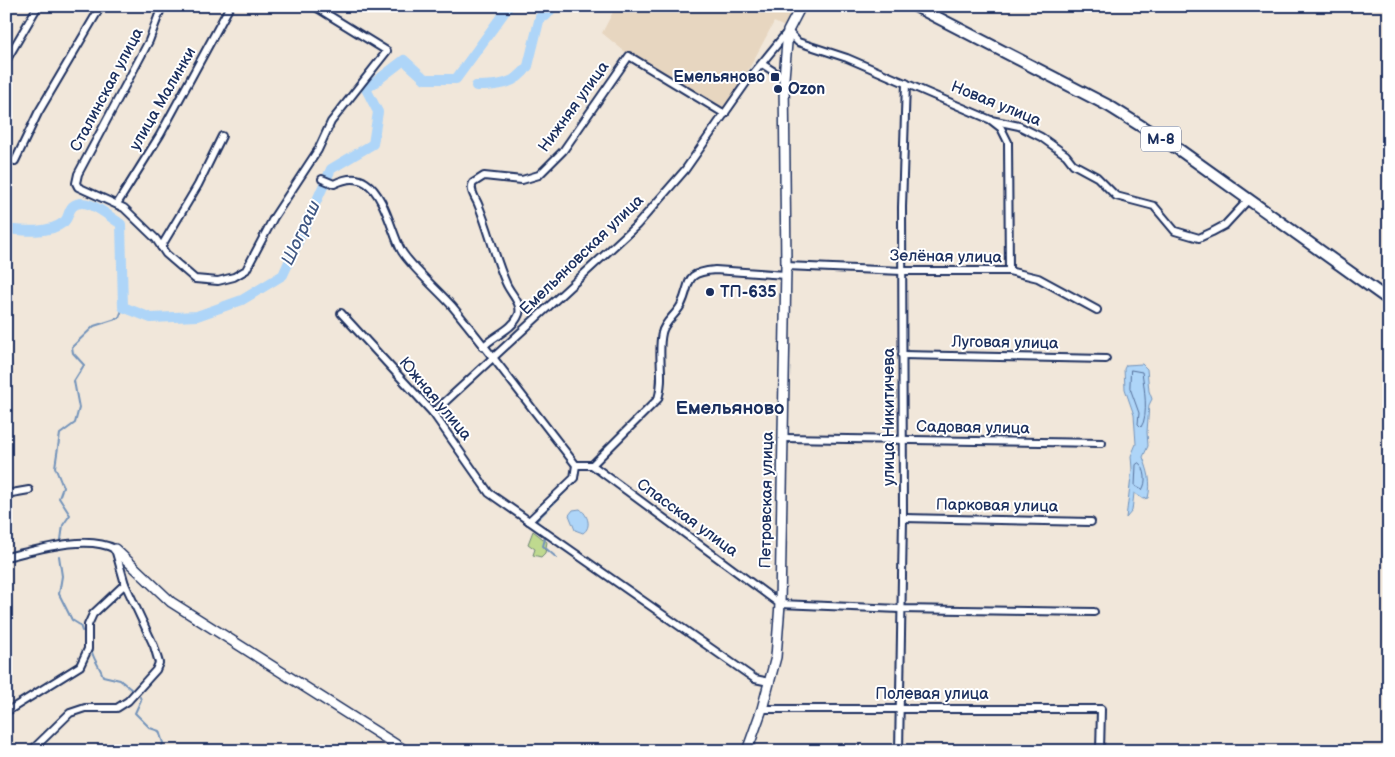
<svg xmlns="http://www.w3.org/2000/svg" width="1395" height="757" font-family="'Balsamiq Sans',sans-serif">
<rect width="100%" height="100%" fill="#f1e7da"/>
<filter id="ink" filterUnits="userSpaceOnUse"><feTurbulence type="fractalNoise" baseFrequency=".02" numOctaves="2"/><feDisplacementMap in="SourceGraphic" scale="10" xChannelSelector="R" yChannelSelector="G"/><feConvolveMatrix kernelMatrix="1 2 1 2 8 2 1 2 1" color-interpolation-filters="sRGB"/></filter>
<g filter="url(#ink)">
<!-- built -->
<path fill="#e7d6c0" d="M 616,6 L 798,6 L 787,28 L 774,22 L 727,110 L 624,51 L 602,33 Z"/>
<!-- green -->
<path fill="#bfd98f" stroke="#6d8476" d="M 533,531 L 547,542 L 545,553 L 541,557 L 533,555 L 535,549 L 528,544 Z"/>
<!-- water -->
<g fill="#aed5f8" stroke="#7393ba">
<path d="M 1142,364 L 1147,369 L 1149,391 L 1152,399 L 1149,405 L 1147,432 L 1148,446 L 1143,457 C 1148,471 1152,482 1148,498 L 1143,499 L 1134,493 L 1132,511 L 1126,518 L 1132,469 L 1131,456 L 1136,444 L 1134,415 L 1125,389 L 1124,369 L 1126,365 Z"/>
<path d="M 580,509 C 588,515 592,527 583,533 L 575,530 L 569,515 L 573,510 Z"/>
</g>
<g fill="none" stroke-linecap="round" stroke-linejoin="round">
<!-- shore -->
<g stroke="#56719c" stroke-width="1">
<path d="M 1131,370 L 1142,372 C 1144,386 1149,416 1141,427 L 1138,424 L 1139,413 L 1130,388 Z"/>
<path d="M 1139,463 C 1146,469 1147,483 1142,490 L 1135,486 L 1136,465 Z"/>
</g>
<!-- stream -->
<g stroke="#7393ba" stroke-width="2">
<path d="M 536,521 L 578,479"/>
<path d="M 546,535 L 543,546 L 557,558"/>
<path d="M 61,540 L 63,525 L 70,515 L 59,498 L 63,487 L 55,467 L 60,434 L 75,423 L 79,408 L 74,381 L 84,365 L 73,353 L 72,347 L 94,326 L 119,318 L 123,307"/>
<path d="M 59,556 L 62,576 L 59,594 L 72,620 L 80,625 L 82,631"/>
<path d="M 91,647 C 92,659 99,664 103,676 L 120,680 L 132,690"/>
<path d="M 140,697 L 141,700 L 135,713 L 150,728 L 159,731 L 163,743 L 160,751"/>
</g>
<!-- river -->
<g stroke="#aed5f8" stroke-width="10">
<path d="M 476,86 C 496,86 516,85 528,66 L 540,17 L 546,16 L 554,6"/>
<path d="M 6,229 C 24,231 49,234 64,222 C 69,218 68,210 73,206 C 87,195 109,217 121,224 L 123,307 L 151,318 L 197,316 L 242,300 L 283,275 L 331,169 L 373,144 L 378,112 L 366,89 L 404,60 L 425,79 L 456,79 L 509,6"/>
</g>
<!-- street casing -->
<g stroke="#1b2f5e" stroke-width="10">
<g id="street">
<path d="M 162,6 L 149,41 L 78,174 L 76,183 L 78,187 L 124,208 L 156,239 L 166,254 L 195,279 L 218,281 L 234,277 L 246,270 L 274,217 L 318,150 L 331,122 L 387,51 L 314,6"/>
<path d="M 6,61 L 38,6"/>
<path d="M 762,64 L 784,78"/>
<path d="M 992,121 L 1001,128 L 1008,142 L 1009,271"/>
<path d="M 15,161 L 38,113 L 101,6"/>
<path d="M 322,179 L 334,184 C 344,179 356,176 366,183 C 384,194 392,233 401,250 C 409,265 439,291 452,306 C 495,358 534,412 576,465 L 592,465 L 780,604 L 900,609 L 1094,612"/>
<path d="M 117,204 L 160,135 L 230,6"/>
<path d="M 161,247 L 198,185 L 222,136"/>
<path d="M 786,266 L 902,271 L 1009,271 L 1038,278 L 1097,310"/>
<path d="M 341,313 L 433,413 L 489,493 L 755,679 L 769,682"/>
<path d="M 483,347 C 494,335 513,330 519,314 C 522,303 510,293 506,283 C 495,258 489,230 478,204 C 475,197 469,190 473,183 L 484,176 L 522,180 L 539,175 L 563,151 L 629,56 L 725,114"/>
<path d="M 902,355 L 1106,359"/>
<path d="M 433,413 L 637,225 L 685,170 L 748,80 L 788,31 L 798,42 L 847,58 L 991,120 L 1019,126 L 1041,137 L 1066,155 L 1073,164 L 1097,177 L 1116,196 L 1154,206 L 1175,231 L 1199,238 L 1212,232 L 1225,225 L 1249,199"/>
<path d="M 783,438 L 1102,443"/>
<path d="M 592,465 L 658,399 C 665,378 657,354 662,333 C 664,322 676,315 681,305 C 692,283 682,273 715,270 L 786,275"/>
<path d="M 6,494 L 29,490"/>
<path d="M 903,518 L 1091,522"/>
<path d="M 529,521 L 574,478 L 576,465"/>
<path d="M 6,557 C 37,550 86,534 115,549 L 125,584 L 154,646 L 159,663 L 156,670 L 128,701 L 117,708 L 85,708 L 70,713 L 31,751"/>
<path d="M 762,709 L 1101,709 L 1100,751"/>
<path d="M 6,712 L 80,666 L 88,649 L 88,625 L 93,614 L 125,584"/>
<path d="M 899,751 L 903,518 L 902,207 L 906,83"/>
</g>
</g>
<!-- secondary casing -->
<g stroke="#1b2f5e" stroke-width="12">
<g id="secondary">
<path d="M 115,549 L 171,602 L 406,751"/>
<path d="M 747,751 L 762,709 L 776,657 L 780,604 L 786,266 L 784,78 L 788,31 L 801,6"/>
</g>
</g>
<!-- primary casing -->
<g stroke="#1b2f5e" stroke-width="14">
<path id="primary" d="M 915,6 L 1109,106 L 1181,151 L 1389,300"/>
</g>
<!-- street -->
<use href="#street" stroke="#fff" stroke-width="6"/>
<!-- secondary -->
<use href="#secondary" stroke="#fff" stroke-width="9"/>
<!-- primary -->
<use href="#primary" stroke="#fff" stroke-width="10"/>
</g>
</g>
<!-- markers -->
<g fill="#1b2f5e" stroke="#fff" stroke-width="2">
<rect x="770" y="72" width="10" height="10" rx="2.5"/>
<circle cx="778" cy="89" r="5"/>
<circle cx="710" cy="292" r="5"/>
</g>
<g text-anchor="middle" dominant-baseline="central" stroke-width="4" stroke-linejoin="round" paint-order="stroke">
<!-- shield labels -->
<rect fill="#fff" stroke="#5f6d8e" stroke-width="1" x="1141" y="126.5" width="40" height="25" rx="4"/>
<g font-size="15" font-weight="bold" fill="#1b2f5e">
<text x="1161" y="139">М-8</text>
</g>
<!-- poi labels -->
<g font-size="16" font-weight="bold" fill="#1b2f5e" stroke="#fff" text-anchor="start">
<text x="765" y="77" text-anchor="end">Емельяново</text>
<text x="788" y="89">Ozon</text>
<text x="720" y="292">ТП-635</text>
</g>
<!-- street labels -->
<g font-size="16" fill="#1b2f5e" stroke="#fff">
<text transform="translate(107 90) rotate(-62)">Сталинская улица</text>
<text transform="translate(163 99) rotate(-60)">улица Малинки</text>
<text transform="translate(996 104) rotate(22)">Новая улица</text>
<text transform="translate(574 107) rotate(-54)">Нижняя улица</text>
<text transform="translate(582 255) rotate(-44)">Емельяновская улица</text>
<text transform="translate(946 257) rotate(1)">Зелёная улица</text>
<text transform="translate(1005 343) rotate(1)">Луговая улица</text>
<text transform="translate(435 399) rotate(50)">Южная улица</text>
<text transform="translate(889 417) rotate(-90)">улица Никитичева</text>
<text transform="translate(973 428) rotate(1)">Садовая улица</text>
<text transform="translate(767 500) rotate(-89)">Петровская улица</text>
<text transform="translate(997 506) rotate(1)">Парковая улица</text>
<text transform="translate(687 518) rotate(36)">Спасская улица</text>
<text x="932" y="694">Полевая улица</text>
</g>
<!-- water labels -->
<g font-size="18" font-style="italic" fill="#405884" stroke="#fff">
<text transform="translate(301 233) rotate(-65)">Шограш</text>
</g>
<!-- quarter labels -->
<g font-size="19" font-weight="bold" fill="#1b2f5e" stroke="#fff">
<text x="730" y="408">Емельяново</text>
</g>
</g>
<!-- margin -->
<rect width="1395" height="757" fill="none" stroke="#fff" stroke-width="25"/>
<rect x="12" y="12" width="1370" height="732" fill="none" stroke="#1b2f5e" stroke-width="2" filter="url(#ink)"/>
</svg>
